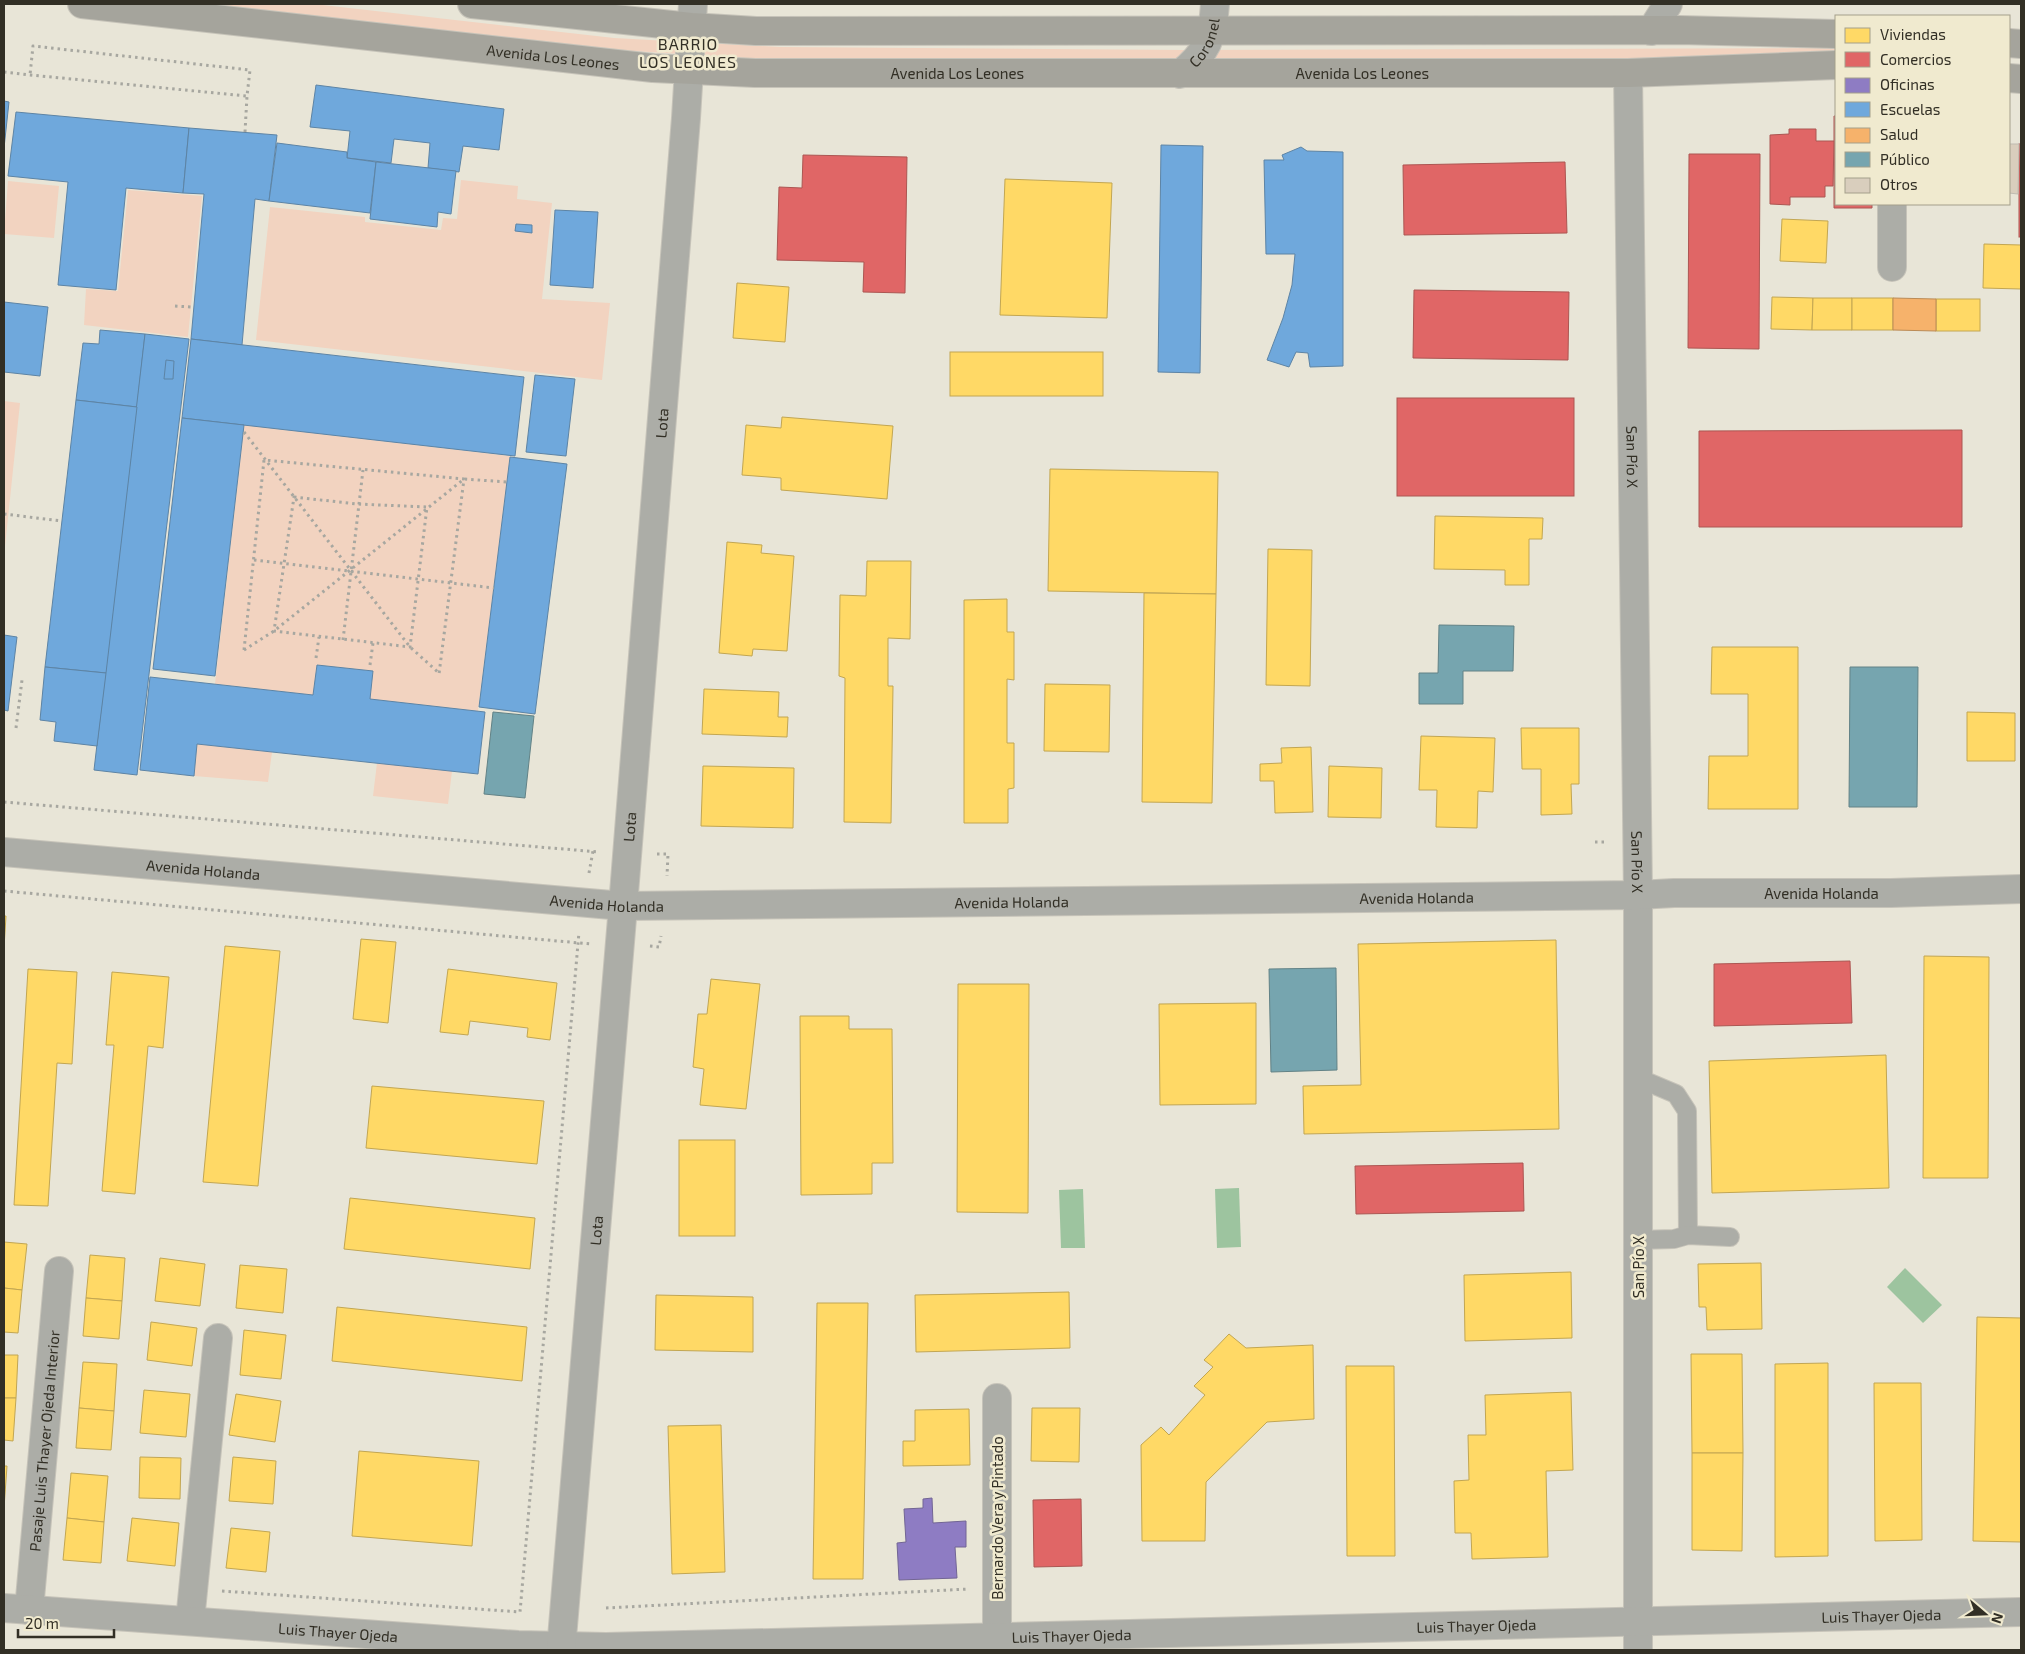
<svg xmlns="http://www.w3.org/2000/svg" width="2025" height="1654" font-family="'Exo 2',sans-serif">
<rect width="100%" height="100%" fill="#e8e5d7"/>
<!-- green -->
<g fill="#f2d3c0">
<path d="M 206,4 L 314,4 L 614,38 L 780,47 L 1186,50 L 1836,48 L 1836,60 L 776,60 L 617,50 Z"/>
<path d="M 461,180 L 518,186 L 517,199 L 552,203 L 542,299 L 610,303 L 602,380 L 256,340 L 270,207 L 365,217 L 365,222 L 441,230 L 443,218 L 457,219 Z"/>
<path d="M 8,181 L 59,186 L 54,238 L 4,234 Z"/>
<path d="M 128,190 L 202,196 L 188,337 L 84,325 L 86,289 L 118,291 Z"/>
<path d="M 4,401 L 20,403 L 4,556 Z"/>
<path d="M 244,425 L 510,456 L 478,711 L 370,699 L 373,671 L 317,665 L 313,695 L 215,684 Z"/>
<path d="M 197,744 L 272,752 L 268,782 L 194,776 Z"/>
<path d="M 377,763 L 452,771 L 448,804 L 373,796 Z"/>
</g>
<!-- water -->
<g fill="#9dc49f">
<path d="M 1239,1188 L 1241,1247 L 1217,1248 L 1215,1189 Z"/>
<path d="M 1083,1189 L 1085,1248 L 1061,1248 L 1059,1190 Z"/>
<path d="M 1905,1268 L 1942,1305 L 1923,1323 L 1887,1287 Z"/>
</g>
<!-- homes -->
<g fill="#ffd966" stroke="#c2a652">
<path d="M 1005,179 L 1112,183 L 1107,318 L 1000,315 Z"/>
<path d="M 1782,219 L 1828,221 L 1826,263 L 1780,261 Z"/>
<path d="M 1984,244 L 2021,245 L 2021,289 L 1983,288 Z"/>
<path d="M 737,283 L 789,287 L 785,342 L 733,338 Z"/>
<path d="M 1772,297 L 1813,298 L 1812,330 L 1771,329 Z"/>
<path d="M 1813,298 L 1852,298 L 1852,330 L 1812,330 Z"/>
<rect x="1852" y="298" width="41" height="32"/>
<rect x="1936" y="299" width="44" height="32"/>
<rect x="950" y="352" width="153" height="44"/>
<path d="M 782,417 L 893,426 L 887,499 L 781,490 L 781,478 L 742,475 L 746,425 L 781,428 Z"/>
<path d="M 1050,469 L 1218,472 L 1216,594 L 1048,591 Z"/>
<path d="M 1435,516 L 1543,518 L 1542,539 L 1529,539 L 1529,585 L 1505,585 L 1505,570 L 1434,569 Z"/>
<path d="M 727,542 L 762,545 L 761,553 L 794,556 L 787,651 L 753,649 L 752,656 L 719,653 Z"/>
<path d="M 1268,549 L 1312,550 L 1310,686 L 1266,685 Z"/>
<path d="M 867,561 L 911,561 L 910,639 L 888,638 L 888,686 L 893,686 L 891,823 L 844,822 L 845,678 L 839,676 L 840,595 L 866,596 Z"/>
<path d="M 1144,593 L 1216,594 L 1212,803 L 1142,802 Z"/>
<path d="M 1007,599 L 1007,632 L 1014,632 L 1014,680 L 1007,679 L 1007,743 L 1014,743 L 1014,788 L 1008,789 L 1008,823 L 964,823 L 964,600 Z"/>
<path d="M 1712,647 L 1798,647 L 1798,809 L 1708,809 L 1709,756 L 1748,756 L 1748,694 L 1711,694 Z"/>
<path d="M 1045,684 L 1110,685 L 1109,752 L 1044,751 Z"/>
<path d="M 704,689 L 779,692 L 778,717 L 788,717 L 787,737 L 702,734 Z"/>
<path d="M 1967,712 L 2015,713 L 2015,761 L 1967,761 Z"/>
<path d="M 1521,728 L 1579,728 L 1579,784 L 1571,784 L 1572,814 L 1541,815 L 1541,769 L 1522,769 Z"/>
<path d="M 1421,736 L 1495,738 L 1493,792 L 1478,791 L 1477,828 L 1436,827 L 1437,790 L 1419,790 Z"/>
<path d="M 1311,747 L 1313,812 L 1275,813 L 1274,781 L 1260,781 L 1260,764 L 1282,763 L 1281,748 Z"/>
<path d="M 703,766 L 794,768 L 793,828 L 701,826 Z"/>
<path d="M 1329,766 L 1382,768 L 1381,818 L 1328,817 Z"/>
<path d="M 4,916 L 6,916 L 4,948 Z"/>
<path d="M 361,939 L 396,942 L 388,1023 L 353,1019 Z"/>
<path d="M 1556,940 L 1559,1129 L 1304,1134 L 1303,1086 L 1361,1085 L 1358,944 Z"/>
<path d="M 225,946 L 280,951 L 258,1186 L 203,1182 Z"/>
<path d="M 1924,956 L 1989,957 L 1988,1178 L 1923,1178 Z"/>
<path d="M 28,969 L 77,972 L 72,1064 L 57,1063 L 48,1206 L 14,1205 Z"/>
<path d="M 448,969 L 557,983 L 550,1040 L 527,1037 L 528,1028 L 470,1021 L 468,1035 L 440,1032 Z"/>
<path d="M 112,972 L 169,977 L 163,1048 L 148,1046 L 135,1194 L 102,1191 L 114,1045 L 106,1045 Z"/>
<path d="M 711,979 L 760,984 L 746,1109 L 700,1105 L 704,1069 L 693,1067 L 698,1014 L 707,1014 Z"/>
<path d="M 958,984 L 1029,984 L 1028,1213 L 957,1212 Z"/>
<path d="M 1256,1003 L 1256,1104 L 1160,1105 L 1159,1004 Z"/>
<path d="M 800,1016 L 849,1016 L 849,1029 L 892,1029 L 893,1163 L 872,1163 L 872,1194 L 801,1195 Z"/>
<path d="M 1886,1055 L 1889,1188 L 1712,1193 L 1709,1061 Z"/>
<path d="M 372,1086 L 544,1101 L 537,1164 L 366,1148 Z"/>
<rect x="679" y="1140" width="56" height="96"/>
<path d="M 350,1198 L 535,1218 L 530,1269 L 344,1249 Z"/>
<path d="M 4,1242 L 27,1244 L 22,1290 L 4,1288 Z"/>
<path d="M 90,1255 L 125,1258 L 122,1301 L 86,1298 Z"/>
<path d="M 160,1258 L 205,1264 L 200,1306 L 155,1301 Z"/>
<path d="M 1761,1263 L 1762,1329 L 1707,1330 L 1706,1307 L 1699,1307 L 1698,1264 Z"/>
<path d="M 240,1265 L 287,1269 L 283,1313 L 236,1308 Z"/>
<path d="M 1571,1272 L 1572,1338 L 1465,1341 L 1464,1275 Z"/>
<path d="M 4,1288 L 22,1290 L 18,1333 L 4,1332 Z"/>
<path d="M 1069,1292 L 1070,1348 L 916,1352 L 915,1295 Z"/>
<path d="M 656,1295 L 753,1297 L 753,1352 L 655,1350 Z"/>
<path d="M 86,1298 L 122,1301 L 119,1339 L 83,1336 Z"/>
<path d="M 817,1303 L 868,1303 L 863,1579 L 813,1579 Z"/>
<path d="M 337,1307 L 527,1327 L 522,1381 L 332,1361 Z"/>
<path d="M 1977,1317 L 2021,1318 L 2021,1542 L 1973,1541 Z"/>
<path d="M 151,1322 L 197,1328 L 192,1366 L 147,1360 Z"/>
<path d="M 244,1330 L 286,1335 L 281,1379 L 240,1375 Z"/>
<path d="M 1229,1334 L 1246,1348 L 1313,1345 L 1314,1419 L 1267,1422 L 1206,1482 L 1205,1541 L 1142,1541 L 1141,1445 L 1161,1427 L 1169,1435 L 1205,1395 L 1194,1386 L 1213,1367 L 1204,1360 Z"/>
<path d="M 1691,1354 L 1742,1354 L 1743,1453 L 1692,1453 Z"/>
<path d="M 4,1355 L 18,1355 L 16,1398 L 4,1398 Z"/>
<path d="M 83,1362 L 117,1364 L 114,1411 L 79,1408 Z"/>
<path d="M 1828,1363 L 1828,1556 L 1775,1557 L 1775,1364 Z"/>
<path d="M 1346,1366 L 1394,1366 L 1395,1556 L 1347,1556 Z"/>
<path d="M 1874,1383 L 1921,1383 L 1922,1540 L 1875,1541 Z"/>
<path d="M 144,1390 L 190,1394 L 186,1437 L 140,1433 Z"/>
<path d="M 1571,1392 L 1573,1470 L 1546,1471 L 1548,1557 L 1472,1559 L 1471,1533 L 1455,1533 L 1454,1481 L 1469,1480 L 1468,1435 L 1486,1435 L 1485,1395 Z"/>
<path d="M 236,1394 L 281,1401 L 275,1442 L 229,1435 Z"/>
<path d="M 4,1398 L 16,1398 L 13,1441 L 4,1440 Z"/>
<path d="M 79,1408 L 114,1411 L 111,1450 L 76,1448 Z"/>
<path d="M 1032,1408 L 1080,1408 L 1079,1462 L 1031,1461 Z"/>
<path d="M 969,1409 L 970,1465 L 903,1466 L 903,1441 L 915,1441 L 915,1410 Z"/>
<path d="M 721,1425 L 725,1572 L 672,1574 L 668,1426 Z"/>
<path d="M 359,1451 L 479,1461 L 472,1546 L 352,1536 Z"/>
<path d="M 1692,1453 L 1743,1453 L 1742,1551 L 1692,1550 Z"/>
<path d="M 140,1457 L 181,1458 L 180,1499 L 139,1498 Z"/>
<path d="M 233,1457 L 276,1461 L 273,1504 L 229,1501 Z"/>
<path d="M 4,1466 L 7,1466 L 4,1508 Z"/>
<path d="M 71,1473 L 108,1476 L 104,1522 L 67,1518 Z"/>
<path d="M 67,1518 L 104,1522 L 101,1563 L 63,1560 Z"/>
<path d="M 132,1518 L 179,1523 L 175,1566 L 127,1561 Z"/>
<path d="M 231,1528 L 270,1532 L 266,1572 L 226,1568 Z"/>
</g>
<!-- shops -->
<g fill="#e06666" stroke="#ac5652">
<path d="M 1834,116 L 1836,116 L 1836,204 L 1872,204 L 1872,208 L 1834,208 Z"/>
<path d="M 1789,129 L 1816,129 L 1816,141 L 1834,141 L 1833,186 L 1825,186 L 1825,197 L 1790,197 L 1790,205 L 1770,204 L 1770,135 L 1789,134 Z"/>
<rect x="2019" y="144" width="2" height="93"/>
<path d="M 1689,154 L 1760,154 L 1759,349 L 1688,348 Z"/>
<path d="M 803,155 L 907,157 L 905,293 L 863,292 L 864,262 L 777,260 L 779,187 L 802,188 Z"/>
<path d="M 1565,162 L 1567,233 L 1404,235 L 1403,165 Z"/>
<path d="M 1414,290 L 1569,292 L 1568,360 L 1413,358 Z"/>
<rect x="1397" y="398" width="177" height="98"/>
<path d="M 1962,430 L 1962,527 L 1699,527 L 1699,431 Z"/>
<path d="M 1850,961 L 1852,1023 L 1714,1026 L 1714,964 Z"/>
<path d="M 1523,1163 L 1524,1211 L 1356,1214 L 1355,1166 Z"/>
<path d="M 1081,1499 L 1082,1566 L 1034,1567 L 1033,1500 Z"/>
</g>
<!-- offices -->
<path fill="#8e7cc3" stroke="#726594" d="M 932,1498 L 933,1523 L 966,1521 L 966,1547 L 955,1547 L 957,1578 L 899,1580 L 897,1543 L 906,1542 L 904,1509 L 923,1508 L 923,1499 Z"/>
<!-- schools -->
<g fill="#6fa8dc" stroke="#5d84a5">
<path d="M 316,85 L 504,109 L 499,150 L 463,146 L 459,172 L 428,168 L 430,143 L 394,139 L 391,163 L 347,158 L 350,131 L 310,127 Z"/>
<path d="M 4,101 L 9,102 L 4,148 Z"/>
<path d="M 16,112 L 189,128 L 183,193 L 126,188 L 116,290 L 58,285 L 68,182 L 8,176 Z"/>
<path d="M 189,128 L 277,135 L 269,201 L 255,199 L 242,345 L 191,339 L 204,194 L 183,193 Z"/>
<path d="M 277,143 L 347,152 L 347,158 L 376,162 L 370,213 L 269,201 Z"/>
<path d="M 1161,145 L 1203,146 L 1200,373 L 1158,372 Z"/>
<path d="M 1301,147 L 1307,151 L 1343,152 L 1343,366 L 1310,367 L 1308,353 L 1296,352 L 1289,367 L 1267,360 L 1283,318 L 1292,285 L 1295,254 L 1266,254 L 1264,160 L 1284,160 L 1282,155 Z"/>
<path d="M 376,162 L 456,171 L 451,214 L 438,212 L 437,227 L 370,219 Z"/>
<path d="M 555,210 L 598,212 L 593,288 L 550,285 Z"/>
<path d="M 516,224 L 532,225 L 532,233 L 515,231 Z"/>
<path d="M 4,302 L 48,307 L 40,376 L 4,372 Z"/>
<path d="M 100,330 L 145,334 L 137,407 L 76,400 L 83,343 L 99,344 Z"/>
<path d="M 145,334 L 189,339 L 137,775 L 94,770 Z"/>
<path d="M 191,339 L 524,377 L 515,456 L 182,418 Z"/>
<path d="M 166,360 L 174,361 L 173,379 L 164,379 Z"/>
<path d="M 535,375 L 575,379 L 566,456 L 526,452 Z"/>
<path d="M 76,400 L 137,407 L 106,673 L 45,667 Z"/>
<path d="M 182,418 L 244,425 L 215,676 L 153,669 Z"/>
<path d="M 510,457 L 567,464 L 535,714 L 479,707 Z"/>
<path d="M 4,635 L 17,637 L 8,711 L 4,710 Z"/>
<path d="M 317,665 L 373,671 L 370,699 L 485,712 L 478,774 L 197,744 L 194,776 L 140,770 L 150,677 L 313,695 Z"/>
<path d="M 45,667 L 106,673 L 97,746 L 54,741 L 56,722 L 40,720 Z"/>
</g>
<!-- health -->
<path fill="#f6b26b" stroke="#bb8b56" d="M 1893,298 L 1936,299 L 1936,331 L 1893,330 Z"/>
<!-- public -->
<g fill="#76a5af" stroke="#628286">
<path d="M 1439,625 L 1514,626 L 1513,671 L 1463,671 L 1463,704 L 1419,704 L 1419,673 L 1438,673 Z"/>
<path d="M 1850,667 L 1918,667 L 1917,807 L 1849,807 Z"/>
<path d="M 493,712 L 534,716 L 525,798 L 484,794 Z"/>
<path d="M 1336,968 L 1337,1070 L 1271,1072 L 1269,969 Z"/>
</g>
<!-- building -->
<path fill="#d9cebd" stroke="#c0bbb1" d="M 2009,144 L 2019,144 L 2018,194 L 2009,193 Z"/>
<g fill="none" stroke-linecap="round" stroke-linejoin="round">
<!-- service casing -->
<g stroke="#c6c3b9" stroke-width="20">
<g id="service">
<path d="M 1638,1078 L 1676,1094 L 1687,1111 L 1688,1235"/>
<path d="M 1638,1240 L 1674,1239 L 1688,1235 L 1730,1237"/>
</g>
</g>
<!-- minor casing -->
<g stroke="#c6c3b9" stroke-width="30">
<g id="minor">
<path d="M 1651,31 L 1668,4"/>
<path id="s1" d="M 1628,73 L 1638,895 L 1638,1650"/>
<path id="s2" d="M 1180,74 C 1207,53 1213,37 1215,4"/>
<path d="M 1892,204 L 1892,267"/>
<path id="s3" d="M 29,1610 L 59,1271"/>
<path d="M 190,1621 L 218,1338"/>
<path d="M 997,1637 L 997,1398"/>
</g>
</g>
<!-- tertiary casing -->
<g stroke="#c6c3b9" stroke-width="30">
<g id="tertiary">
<path id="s4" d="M 4,852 L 623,906 L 1638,895 L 1674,893 L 1891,893 L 2021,889"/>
<path id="s5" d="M 4,1608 L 518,1645 L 606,1647 L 2021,1612"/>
<path id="s6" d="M 561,1650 L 623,906 L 686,118 L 693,4"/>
</g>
</g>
<!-- primary casing -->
<g stroke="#c6c3b9" stroke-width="30">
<g id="primary">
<path id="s7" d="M 82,4 L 653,68 L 755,73 L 1628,73 L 1836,65"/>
<path d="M 472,4 L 691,27 L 756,31 L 1679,30 L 1836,34"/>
<path d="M 2009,43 L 2021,44"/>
<path d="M 2009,78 L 2021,79"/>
</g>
</g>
<!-- path -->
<g stroke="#a7a7a0" stroke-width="3" stroke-dasharray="2.5 4" stroke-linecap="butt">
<path d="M 4,72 L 30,75 L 247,96 L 250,70 L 33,46 L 30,75"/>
<path d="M 245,132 L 247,96"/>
<path d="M 175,306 L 191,307"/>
<path d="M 244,432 L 410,647 L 439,673"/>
<path d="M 294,497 L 357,504 L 427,507 L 410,647 L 274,631 Z"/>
<path d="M 4,514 L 62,521"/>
<path d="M 254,560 L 494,588"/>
<path d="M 343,640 L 363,470"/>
<path d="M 244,650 L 264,460 L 464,479 L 439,674"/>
<path d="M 244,650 L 274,631 L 464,479 L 507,482"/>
<path d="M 316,658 L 319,637"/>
<path d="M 370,665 L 373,643"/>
<path d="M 16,728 L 22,680"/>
<path d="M 4,802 L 599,852"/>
<path d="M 1595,842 L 1607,842"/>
<path d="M 657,854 L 668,854 L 667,876"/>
<path d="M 589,873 L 593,851"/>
<path d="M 4,891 L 591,944"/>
<path d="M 650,946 L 659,947 L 661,936"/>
<path d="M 222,1591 L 520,1612 L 579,932"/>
<path d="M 606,1608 L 968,1589"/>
</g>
<!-- service -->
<use href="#service" stroke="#acada7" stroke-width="18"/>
<!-- minor -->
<use href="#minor" stroke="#acada7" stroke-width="28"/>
<!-- tertiary -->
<use href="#tertiary" stroke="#acada7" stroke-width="28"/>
<!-- primary -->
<use href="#primary" stroke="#a5a49c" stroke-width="28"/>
</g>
<g text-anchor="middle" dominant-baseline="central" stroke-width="5" stroke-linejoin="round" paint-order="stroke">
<!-- street labels -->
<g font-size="15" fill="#322f25" stroke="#f0eacf">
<text stroke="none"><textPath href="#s2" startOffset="41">Coronel</textPath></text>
<text stroke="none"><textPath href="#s7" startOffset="474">Avenida Los Leones</textPath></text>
<text stroke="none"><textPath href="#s7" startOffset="879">Avenida Los Leones</textPath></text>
<text stroke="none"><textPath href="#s7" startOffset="1284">Avenida Los Leones</textPath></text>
<text stroke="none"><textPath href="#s6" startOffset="1231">Lota</textPath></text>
<text stroke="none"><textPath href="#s1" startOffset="384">San Pío X</textPath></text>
<text stroke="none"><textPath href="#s6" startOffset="826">Lota</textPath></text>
<text stroke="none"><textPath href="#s1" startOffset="789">San Pío X</textPath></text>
<text stroke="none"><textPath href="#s4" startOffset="200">Avenida Holanda</textPath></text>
<text stroke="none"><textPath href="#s4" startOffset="1820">Avenida Holanda</textPath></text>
<text stroke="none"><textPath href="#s4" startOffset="1415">Avenida Holanda</textPath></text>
<text stroke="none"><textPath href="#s4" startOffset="605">Avenida Holanda</textPath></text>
<text stroke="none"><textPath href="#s4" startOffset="1010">Avenida Holanda</textPath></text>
<text stroke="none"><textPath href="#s6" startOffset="421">Lota</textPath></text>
<text transform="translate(1638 1267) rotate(-90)">San Pío X</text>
<text stroke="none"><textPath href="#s3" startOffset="170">Pasaje Luis Thayer Ojeda Interior</textPath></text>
<text transform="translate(997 1518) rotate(-90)">Bernardo Vera y Pintado</text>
<text stroke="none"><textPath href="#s5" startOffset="1879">Luis Thayer Ojeda</textPath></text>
<text stroke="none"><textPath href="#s5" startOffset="1474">Luis Thayer Ojeda</textPath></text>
<text stroke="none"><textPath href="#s5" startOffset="335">Luis Thayer Ojeda</textPath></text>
<text stroke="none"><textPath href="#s5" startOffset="1069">Luis Thayer Ojeda</textPath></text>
</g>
<!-- neighbourhood labels -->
<g font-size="16" letter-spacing="1" fill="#322f25" stroke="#f0eacf">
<text x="688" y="43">BARRIO<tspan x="688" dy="18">LOS LEONES</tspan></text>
</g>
</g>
<!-- border -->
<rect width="2025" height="1654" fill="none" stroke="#322f25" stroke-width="10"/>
<!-- legend -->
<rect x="1835" y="15" width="175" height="190" fill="#f0eacf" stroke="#a49f8b"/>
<rect x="1845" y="28" width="25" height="15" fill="#ffd966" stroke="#a49f8b"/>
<text x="1880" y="40" font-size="15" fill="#322f25">Viviendas</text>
<rect x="1845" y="52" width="25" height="15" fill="#e06666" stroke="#a49f8b"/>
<text x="1880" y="65" font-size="15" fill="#322f25">Comercios</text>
<rect x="1845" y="78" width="25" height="15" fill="#8e7cc3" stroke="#a49f8b"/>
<text x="1880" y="90" font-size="15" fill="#322f25">Oficinas</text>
<rect x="1845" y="102" width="25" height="15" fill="#6fa8dc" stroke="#a49f8b"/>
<text x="1880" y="115" font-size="15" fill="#322f25">Escuelas</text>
<rect x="1845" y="128" width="25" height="15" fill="#f6b26b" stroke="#a49f8b"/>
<text x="1880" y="140" font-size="15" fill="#322f25">Salud</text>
<rect x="1845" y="152" width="25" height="15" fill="#76a5af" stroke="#a49f8b"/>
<text x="1880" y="165" font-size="15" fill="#322f25">Público</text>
<rect x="1845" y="178" width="25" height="15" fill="#d9cebd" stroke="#a49f8b"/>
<text x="1880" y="190" font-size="15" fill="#322f25">Otros</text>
<!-- north arrow -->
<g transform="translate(1985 1614) rotate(109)" stroke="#f0eacf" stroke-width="4" paint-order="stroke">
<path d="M0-4L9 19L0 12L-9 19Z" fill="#322f25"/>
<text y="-8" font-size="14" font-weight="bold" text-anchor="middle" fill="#322f25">N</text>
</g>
<!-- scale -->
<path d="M18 1629v8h96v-8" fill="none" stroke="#322f25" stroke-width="2.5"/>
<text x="25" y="1629" font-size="15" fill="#322f25" stroke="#f0eacf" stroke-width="4" paint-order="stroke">20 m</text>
</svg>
